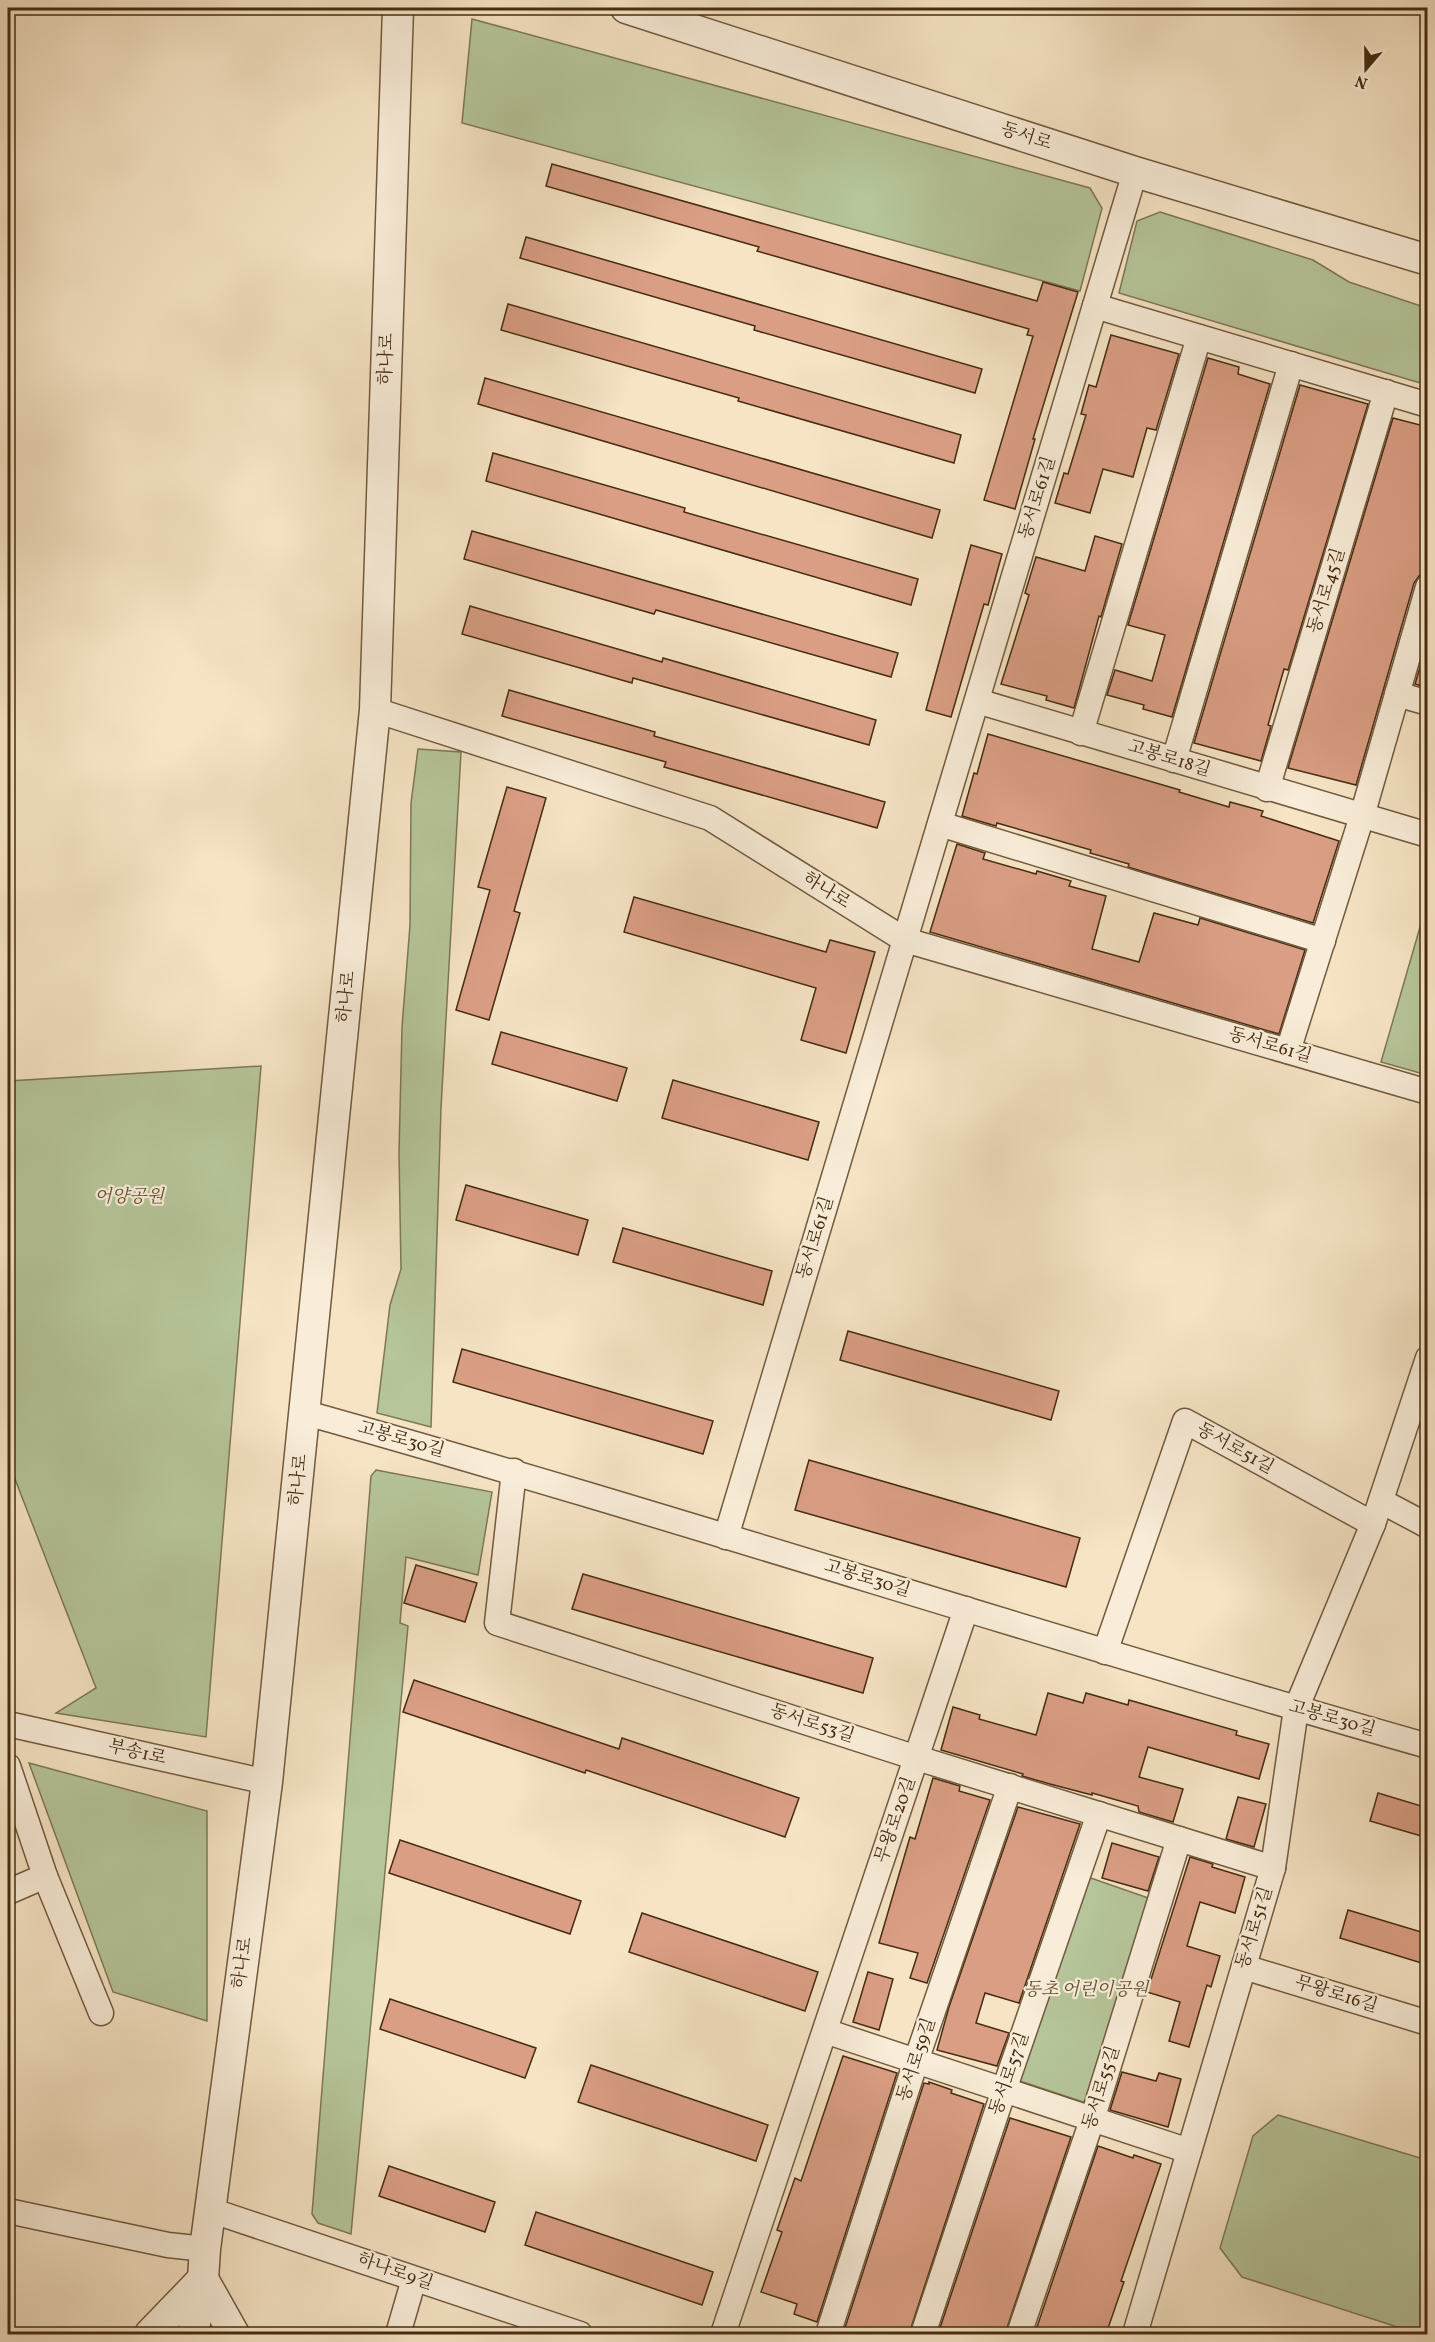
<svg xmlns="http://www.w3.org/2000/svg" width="1435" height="2342" font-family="Vollkorn,'Noto Serif KR',serif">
<rect width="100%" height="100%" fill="#f6e4c5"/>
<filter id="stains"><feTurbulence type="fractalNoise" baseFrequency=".00333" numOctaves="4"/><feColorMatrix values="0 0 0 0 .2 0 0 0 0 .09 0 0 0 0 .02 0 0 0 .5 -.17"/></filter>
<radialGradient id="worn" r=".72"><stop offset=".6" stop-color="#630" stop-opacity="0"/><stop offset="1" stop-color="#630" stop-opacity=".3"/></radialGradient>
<!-- green -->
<g fill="#b6c59a" stroke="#7e7856" stroke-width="1.5">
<path d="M 472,19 L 1090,188 L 1102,208 L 1080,291 L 462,123 Z"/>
<path d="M 1160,212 L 1313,260 L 1349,282 L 1427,308 L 1427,385 L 1119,293 L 1137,221 Z"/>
<path d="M 418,749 L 461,752 L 441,1108 L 431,1427 L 377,1413 L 390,1305 L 401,1269 L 399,1153 L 402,1027 L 410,925 L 411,803 Z"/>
<path d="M 1427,903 L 1427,1075 L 1381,1062 Z"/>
<path d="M 261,1066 L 206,1737 L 56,1713 L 96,1688 L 8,1461 L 8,1081 Z"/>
<path d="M 376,1470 L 492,1492 L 478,1575 L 406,1557 L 400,1623 L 408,1626 L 351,2234 L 318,2223 L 312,2214 L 371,1476 Z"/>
<path d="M 29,1763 L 207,1811 L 207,2021 L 113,1992 Z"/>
<path d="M 1085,1876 L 1154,1900 L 1086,2103 L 1017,2080 Z"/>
<path d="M 1278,2115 L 1427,2160 L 1427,2334 L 1419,2334 L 1242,2277 L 1220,2248 L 1253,2136 Z"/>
</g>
<!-- building -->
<g fill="#da9e84" stroke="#462c11" stroke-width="1.5">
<path d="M 552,164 L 1037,301 L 1043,282 L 1078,292 L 1033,439 L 1035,439 L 1015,509 L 984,500 L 1033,336 L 1027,335 L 1029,329 L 757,251 L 759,247 L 546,186 Z"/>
<path d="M 526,237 L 982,369 L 975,393 L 754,330 L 755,326 L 520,258 Z"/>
<path d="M 508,304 L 961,435 L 954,463 L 738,401 L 739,398 L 501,330 Z"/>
<path d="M 1111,335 L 1179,354 L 1156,430 L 1147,428 L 1133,477 L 1103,469 L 1090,513 L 1055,503 L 1064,473 L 1068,474 L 1086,415 L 1081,414 L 1089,385 L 1096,387 Z"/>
<path d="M 1208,358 L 1239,367 L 1238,374 L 1270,384 L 1172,717 L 1143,709 L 1144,705 L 1107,695 L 1115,670 L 1152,681 L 1165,635 L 1128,625 Z"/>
<path d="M 485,378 L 940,510 L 932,538 L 478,404 Z"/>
<path d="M 1300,385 L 1368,404 L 1288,670 L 1284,669 L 1268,725 L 1271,726 L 1261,761 L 1194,743 Z"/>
<path d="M 1393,418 L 1428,427 L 1428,555 L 1423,572 L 1428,573 L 1419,576 L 1414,583 L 1356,785 L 1288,768 Z"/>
<path d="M 493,453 L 685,508 L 684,512 L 918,579 L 911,605 L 486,481 Z"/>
<path d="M 472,531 L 898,653 L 891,677 L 656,610 L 654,614 L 464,559 Z"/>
<path d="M 1095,536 L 1122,544 L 1101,617 L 1099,616 L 1074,708 L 1046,700 L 1047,696 L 1001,684 L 1029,595 L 1025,593 L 1036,557 L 1085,571 Z"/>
<path d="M 971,545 L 1002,554 L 988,605 L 984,604 L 951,717 L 926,710 Z"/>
<path d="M 470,606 L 662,662 L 663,658 L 876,720 L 869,745 L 633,678 L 632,683 L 462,634 Z"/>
<path d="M 1428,640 L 1428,688 L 1415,684 Z"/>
<path d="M 509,690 L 655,732 L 654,736 L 885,802 L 877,828 L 664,767 L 666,762 L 502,716 Z"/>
<path d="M 988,734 L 1180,790 L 1179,792 L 1229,807 L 1230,802 L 1263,811 L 1261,816 L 1339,841 L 1313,923 L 1128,867 L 1129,864 L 1090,853 L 1091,850 L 997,823 L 996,826 L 962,816 L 974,773 L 977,774 Z"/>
<path d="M 507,787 L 546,798 L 514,911 L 520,913 L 489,1020 L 456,1010 L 490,890 L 478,887 Z"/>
<path d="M 957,844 L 985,853 L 983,859 L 1036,874 L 1037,871 L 1071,881 L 1069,886 L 1106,896 L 1092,949 L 1139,962 L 1154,913 L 1198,925 L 1200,918 L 1305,950 L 1279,1034 L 930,932 Z"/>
<path d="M 634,897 L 826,952 L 830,940 L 875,952 L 846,1053 L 801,1040 L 816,988 L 624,932 Z"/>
<path d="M 501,1032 L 627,1068 L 617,1101 L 492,1064 Z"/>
<path d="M 673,1080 L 819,1122 L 808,1160 L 662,1118 Z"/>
<path d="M 466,1185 L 588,1220 L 578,1255 L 456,1220 Z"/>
<path d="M 623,1228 L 772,1271 L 763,1305 L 613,1262 Z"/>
<path d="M 848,1331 L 1059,1391 L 1051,1420 L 840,1360 Z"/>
<path d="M 462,1349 L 713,1421 L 703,1454 L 453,1382 Z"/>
<path d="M 809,1460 L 1080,1538 L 1066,1587 L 795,1510 Z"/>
<path d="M 416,1565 L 477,1583 L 465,1622 L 404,1603 Z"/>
<path d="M 583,1574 L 873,1658 L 863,1693 L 572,1609 Z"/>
<path d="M 414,1680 L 619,1749 L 622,1738 L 799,1798 L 785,1837 L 586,1770 L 585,1773 L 403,1712 Z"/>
<path d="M 1048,1693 L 1083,1703 L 1086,1693 L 1128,1705 L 1129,1700 L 1237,1731 L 1236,1735 L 1269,1744 L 1259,1779 L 1148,1747 L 1139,1777 L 1183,1789 L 1173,1822 L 1139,1812 L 1138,1806 L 1092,1793 L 1092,1795 L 1050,1784 L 1022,1776 L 1023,1774 L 941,1750 L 953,1707 L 980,1715 L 979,1719 L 1036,1735 Z"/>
<path d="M 933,1778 L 960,1786 L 959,1791 L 990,1800 L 927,1983 L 910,1978 L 918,1953 L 879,1943 L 910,1837 L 915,1839 Z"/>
<path d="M 1378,1793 L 1428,1808 L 1428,1838 L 1370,1821 Z"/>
<path d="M 1238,1797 L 1266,1804 L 1254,1847 L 1226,1839 Z"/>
<path d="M 1018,1807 L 1080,1824 L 1019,2003 L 985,1993 L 976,2023 L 1009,2033 L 997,2066 L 937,2050 L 949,2007 Z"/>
<path d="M 400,1840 L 581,1901 L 570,1934 L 389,1873 Z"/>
<path d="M 1112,1843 L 1159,1857 L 1148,1891 L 1102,1878 Z"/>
<path d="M 1190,1857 L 1213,1864 L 1212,1867 L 1245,1877 L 1235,1913 L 1200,1902 L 1187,1946 L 1220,1956 L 1211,1987 L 1207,1985 L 1189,2047 L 1169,2041 L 1180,2002 L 1147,1992 Z"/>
<path d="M 1348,1910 L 1428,1934 L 1428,1965 L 1340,1938 Z"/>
<path d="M 642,1913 L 818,1972 L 805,2011 L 629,1952 Z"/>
<path d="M 868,1972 L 893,1979 L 879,2030 L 853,2022 Z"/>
<path d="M 390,1999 L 536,2048 L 525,2078 L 380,2029 Z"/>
<path d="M 843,2056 L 897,2073 L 817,2322 L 794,2314 L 797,2304 L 761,2292 L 782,2232 L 777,2230 L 795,2178 L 801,2181 Z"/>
<path d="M 591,2065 L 768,2125 L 756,2161 L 578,2102 Z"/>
<path d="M 1122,2072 L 1156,2081 L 1159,2073 L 1181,2079 L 1168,2127 L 1110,2110 Z"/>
<path d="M 929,2082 L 952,2090 L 951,2093 L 984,2104 L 909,2334 L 843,2334 L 924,2083 L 929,2084 Z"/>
<path d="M 1010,2118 L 1071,2137 L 1005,2334 L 938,2334 Z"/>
<path d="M 1098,2146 L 1133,2158 L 1134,2155 L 1161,2164 L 1121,2281 L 1124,2282 L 1106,2334 L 1084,2334 L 1068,2329 L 1067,2334 L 1050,2334 L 1036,2330 Z"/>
<path d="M 389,2166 L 495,2202 L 485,2232 L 379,2196 Z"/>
<path d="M 536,2212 L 713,2272 L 702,2305 L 525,2245 Z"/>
</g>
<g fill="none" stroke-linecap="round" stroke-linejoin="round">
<!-- minor casing -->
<g stroke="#725a3e" stroke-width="27">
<g id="minor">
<path d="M 1095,306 L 1428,405"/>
<path d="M 1397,694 L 1428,703"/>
<path d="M 977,701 L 1428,835"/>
<path d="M 375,710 L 710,818 L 905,940 L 1428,1092"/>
<path d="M 1081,733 L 1199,337"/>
<path d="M 1174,760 L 1291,364"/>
<path d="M 1267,789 L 1386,392"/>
<path d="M 940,824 L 1323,941"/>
<path d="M 1288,1051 L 1362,816 L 1428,587"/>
<path d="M 306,1413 C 681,1518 1052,1640 1428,1746"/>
<path d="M 514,1471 L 497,1623 L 917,1758 L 1273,1868"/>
<path d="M 1381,1501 L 1428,1526"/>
<path d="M 726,1537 L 1135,172"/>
<path d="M 1105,1652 L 1185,1421 L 1373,1524"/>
<path d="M 8,1724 L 267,1782"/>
<path d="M 8,1766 L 45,1876 L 101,2013"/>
<path d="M 8,1892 L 45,1876"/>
<path d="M 1244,1967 L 1428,2023"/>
<path d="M 825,2031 L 1189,2151"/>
<path d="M 210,2210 L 580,2334"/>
<path d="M 8,2211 L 168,2245 L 205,2249"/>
<path d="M 398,2334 L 414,2279"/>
<path d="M 723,2334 L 966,1609"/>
<path d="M 828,2334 L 916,2061 L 1010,1786"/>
<path d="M 923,2334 L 1004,2090 L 1099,1814"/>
<path d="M 1019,2334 L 1092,2120 L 1179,1839"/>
<path d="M 1135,2334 L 1273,1868 L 1296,1709 L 1373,1524 L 1428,1358"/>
</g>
</g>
<!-- tertiary casing -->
<g stroke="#725a3e" stroke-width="33">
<g id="tertiary">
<path d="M 626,8 L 1135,172 L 1428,260"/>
<path d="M 150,2334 L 203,2279 L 234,2334"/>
<path d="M 193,2334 L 203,2279 L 205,2249 L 267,1782 L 375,710 L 398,8"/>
</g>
</g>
<!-- minor -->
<use href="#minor" stroke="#f9edd9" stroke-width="24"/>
<!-- tertiary -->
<use href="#tertiary" stroke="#f9edd9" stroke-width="30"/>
</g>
<g text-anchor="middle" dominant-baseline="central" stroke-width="4.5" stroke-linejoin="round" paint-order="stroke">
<!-- street labels -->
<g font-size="18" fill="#462c11" stroke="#f9edd9">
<text transform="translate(1026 137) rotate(18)">동서로</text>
<text transform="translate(387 359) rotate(-88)">하나로</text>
<text transform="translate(1038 498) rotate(-73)">동서로61길</text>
<text transform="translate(1327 591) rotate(-73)">동서로45길</text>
<text transform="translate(1169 759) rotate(17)">고봉로18길</text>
<text transform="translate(826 891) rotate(32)">하나로</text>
<text transform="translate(347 997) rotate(-84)">하나로</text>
<text transform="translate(1270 1046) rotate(16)">동서로61길</text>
<text transform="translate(816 1238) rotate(-73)">동서로61길</text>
<text transform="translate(401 1440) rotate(16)">고봉로30길</text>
<text transform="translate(1235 1449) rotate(29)">동서로51길</text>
<text transform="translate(299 1480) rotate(-84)">하나로</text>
<text transform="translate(867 1579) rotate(17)">고봉로30길</text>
<text transform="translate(1332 1719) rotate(16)">고봉로30길</text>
<text transform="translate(812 1724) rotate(18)">동서로53길</text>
<text transform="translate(137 1753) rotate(13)">부송1로</text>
<text transform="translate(896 1820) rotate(-71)">무왕로20길</text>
<text transform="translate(1255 1928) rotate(-73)">동서로51길</text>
<text transform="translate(243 1963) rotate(-82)">하나로</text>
<text transform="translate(1336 1995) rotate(17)">무왕로16길</text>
<text transform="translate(917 2060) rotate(-72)">동서로59길</text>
<text transform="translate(1010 2074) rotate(-71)">동서로57길</text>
<text transform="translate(1102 2088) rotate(-73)">동서로55길</text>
<text transform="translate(395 2272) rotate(19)">하나로9길</text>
</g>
<!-- park labels -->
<g font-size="18" font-style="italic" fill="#625233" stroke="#f9edd9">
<text x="129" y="1197">어양공원</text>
<text x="1086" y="1990">동초 어린이공원</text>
</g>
</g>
<!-- margin -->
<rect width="1435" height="2342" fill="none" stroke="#f6e4c5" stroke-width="30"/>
<rect x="9" y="9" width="1417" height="2324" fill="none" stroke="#462c11" stroke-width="3"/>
<rect x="15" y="15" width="1405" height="2312" fill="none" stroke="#462c11" stroke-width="1.5"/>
<!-- north arrow -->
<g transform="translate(1366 69) rotate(200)" stroke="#f9edd9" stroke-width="4.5" paint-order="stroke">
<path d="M0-4.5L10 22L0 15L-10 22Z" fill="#462c11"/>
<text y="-9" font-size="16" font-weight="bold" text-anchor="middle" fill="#462c11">N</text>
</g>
<rect width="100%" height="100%" filter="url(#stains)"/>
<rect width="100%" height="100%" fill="url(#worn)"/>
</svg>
